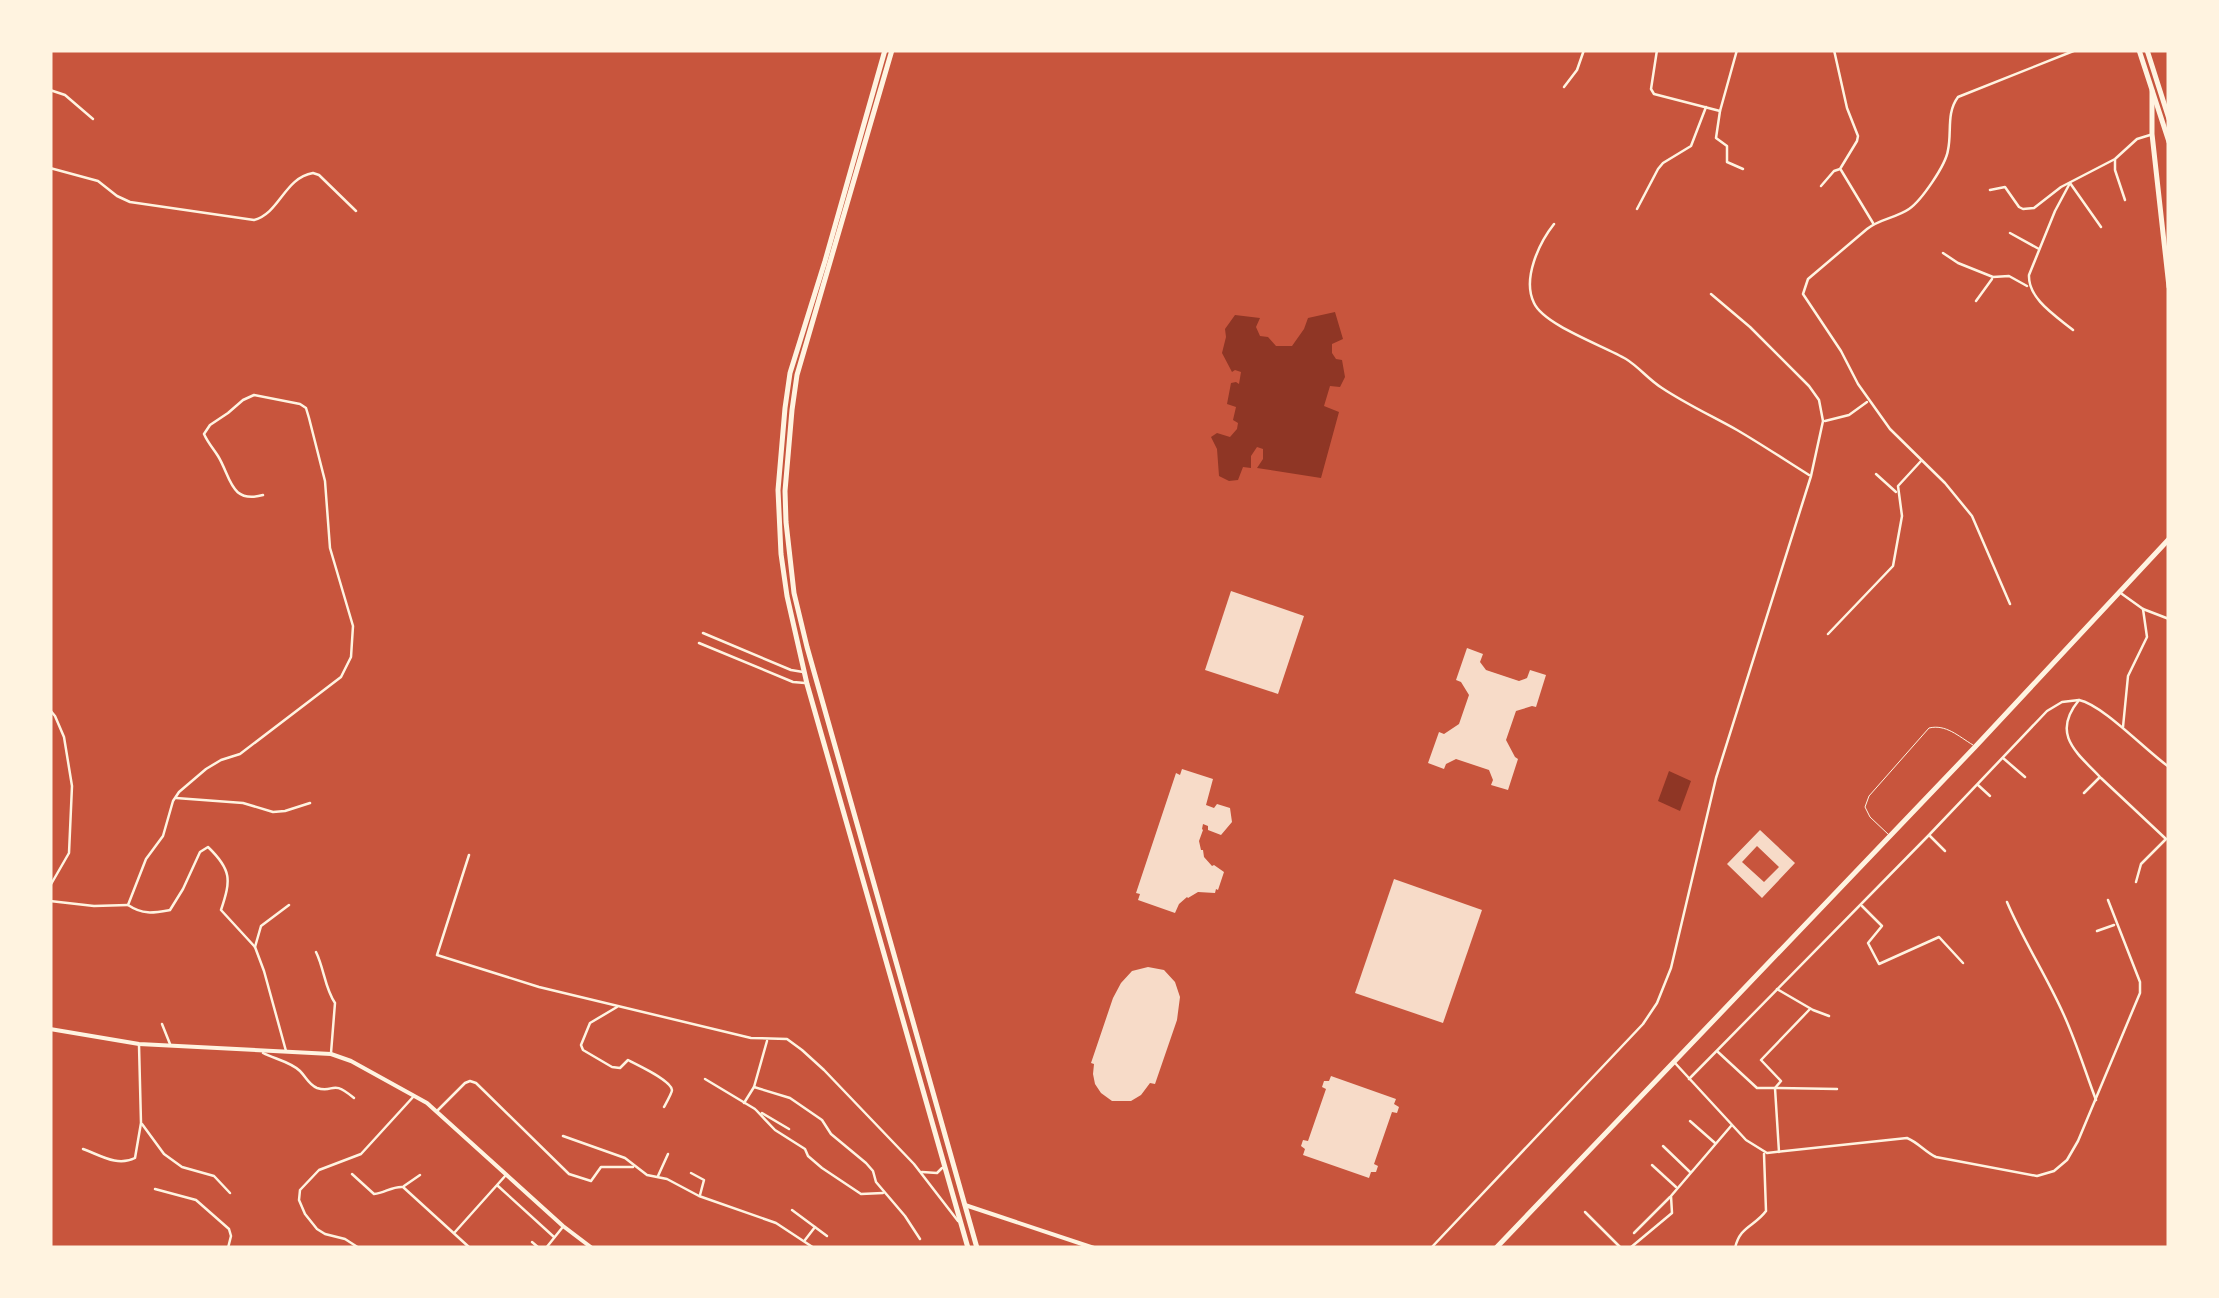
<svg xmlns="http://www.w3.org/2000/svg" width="2219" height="1298" font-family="'DejaVu Sans',sans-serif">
<rect width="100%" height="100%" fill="#c8553d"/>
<!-- water -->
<g fill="#8f3625">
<path d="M 1335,312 L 1343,339 L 1332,344 L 1332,353 L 1336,359 L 1342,360 L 1345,377 L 1340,387 L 1330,386 L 1324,406 L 1339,412 L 1321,478 L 1257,468 L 1263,459 L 1263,449 L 1257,447 L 1251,456 L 1251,468 L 1243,467 L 1238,480 L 1229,481 L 1219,476 L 1217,449 L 1211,437 L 1217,433 L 1230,437 L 1237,429 L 1238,423 L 1233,420 L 1236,407 L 1227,404 L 1231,383 L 1236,382 L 1239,384 L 1241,372 L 1235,370 L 1232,372 L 1222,353 L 1226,337 L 1225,329 L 1235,315 L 1260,318 L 1256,327 L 1260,336 L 1268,337 L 1276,346 L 1292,346 L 1304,329 L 1308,318 Z"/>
<path d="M 1669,771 L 1691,781 L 1680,811 L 1658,801 Z"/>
</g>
<!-- building -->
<g fill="#f7dbc8" fill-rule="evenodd">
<path d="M 1231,591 L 1304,616 L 1278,694 L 1205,670 Z"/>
<path d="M 1467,648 L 1483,654 L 1480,662 L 1486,670 L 1519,681 L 1527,678 L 1530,670 L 1546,675 L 1536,707 L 1532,706 L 1516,711 L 1506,740 L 1515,757 L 1518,759 L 1508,790 L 1491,785 L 1493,780 L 1489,770 L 1456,759 L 1446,764 L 1444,769 L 1428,763 L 1439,732 L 1444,734 L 1459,724 L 1469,695 L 1461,682 L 1456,680 Z"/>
<path d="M 1182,769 L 1213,779 L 1206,805 L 1214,808 L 1217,804 L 1230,808 L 1232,822 L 1221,835 L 1208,830 L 1208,826 L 1203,824 L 1202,829 L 1203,830 L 1199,841 L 1201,850 L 1203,850 L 1204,857 L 1212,866 L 1214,865 L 1224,872 L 1218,890 L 1216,889 L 1215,893 L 1198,892 L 1188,898 L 1187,897 L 1179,904 L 1175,913 L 1138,900 L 1140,894 L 1136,893 L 1176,773 L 1180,775 Z"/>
<path d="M 1760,830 L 1795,863 L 1762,898 L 1727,864 ZM 1757,846 L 1779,867 L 1764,882 L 1742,862 Z"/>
<path d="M 1394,879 L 1482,910 L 1443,1023 L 1355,993 Z"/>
<path d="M 1148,967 L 1164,970 L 1175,982 L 1180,997 L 1177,1020 L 1155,1084 L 1150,1083 L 1141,1095 L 1131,1101 L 1112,1101 L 1101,1093 L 1095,1084 L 1093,1074 L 1094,1064 L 1091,1063 L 1113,998 L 1121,983 L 1132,971 Z"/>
<path d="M 1331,1076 L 1396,1099 L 1394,1104 L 1399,1107 L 1397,1113 L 1392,1112 L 1374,1164 L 1378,1166 L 1376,1172 L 1371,1172 L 1369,1178 L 1303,1155 L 1305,1149 L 1301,1146 L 1303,1140 L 1308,1141 L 1326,1089 L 1322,1087 L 1324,1081 L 1329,1081 Z"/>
</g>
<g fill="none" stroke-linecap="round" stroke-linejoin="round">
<!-- service -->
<path stroke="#fff3e0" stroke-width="1" d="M 1889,835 L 1870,817 L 1865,807 L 1869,796 L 1929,728 C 1946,724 1958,736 1973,745"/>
<!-- minor -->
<g stroke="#fff3e0" stroke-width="2.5">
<path d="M 1657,50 L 1651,89 L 1654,94 L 1720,111"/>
<path d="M 1737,50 L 1720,111 L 1716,138 L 1727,146 L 1727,162 L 1743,169"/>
<path d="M 1564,87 L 1577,70 L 1584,50"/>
<path d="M 50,90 L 65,95 L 93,119"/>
<path d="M 2115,160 L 2115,170 L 2125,200"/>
<path d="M 50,168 L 98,181 L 117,196 L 130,202 L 254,220 C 280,213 284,178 313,173 L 319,175 L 356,211"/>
<path d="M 1841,170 L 1873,223"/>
<path d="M 1821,186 L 1834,171 L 1840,169 L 1857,141 L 1858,136 L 1847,108 L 1834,50"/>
<path d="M 1990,190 L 2005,187 L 2019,207 L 2023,209 L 2034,208 L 2061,187 L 2115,159 L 2137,139 L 2150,135"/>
<path d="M 1637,209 L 1658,169 L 1663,163 L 1691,146 L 1706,107"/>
<path d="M 1554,224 C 1539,243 1522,279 1534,303 C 1544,325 1604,346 1626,359 C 1639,367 1649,380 1662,388 C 1686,404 1712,416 1737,430 C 1761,444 1785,460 1809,475"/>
<path d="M 2010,233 L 2039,249"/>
<path d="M 1943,253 L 1958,263 L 1993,277 L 2009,276 L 2027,286"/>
<path d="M 1976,301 L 1992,279"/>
<path d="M 2073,330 C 2056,316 2028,299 2029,275 L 2055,211 L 2070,183 L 2101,227"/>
<path d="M 1825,421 L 1849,415 L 1867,402"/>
<path d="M 1876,474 L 1896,492"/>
<path d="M 263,495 C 230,504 231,477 218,456 C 213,448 208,443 204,434 L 210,425 L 228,413 L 243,400 L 254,395 L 300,404 L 306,408 L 309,418 L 325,481 L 330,548 L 353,626 L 351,657 L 341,677 L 240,754 L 221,760 L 206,769 L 179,792 L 173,801 L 163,836 L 146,859 L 128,905 C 143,915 153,913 170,910 L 183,889 L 200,852 L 208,847 C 232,870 231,880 221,910 L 255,947 L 264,971 L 286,1051"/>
<path d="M 2122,594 L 2143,609 L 2169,619"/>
<path d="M 2010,604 L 1972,516 L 1945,483 L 1890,429 L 1858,384 L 1841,351 L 1803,294 L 1808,279 L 1867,229 C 1879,219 1896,218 1909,209 C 1921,201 1946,165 1948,150 C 1952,132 1946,113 1958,97 L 2076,50"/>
<path d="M 703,633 L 791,670 L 803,672"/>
<path d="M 1828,634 L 1893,566 L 1902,516 L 1898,486 L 1921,461"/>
<path d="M 699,643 L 793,682 L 805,683"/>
<path d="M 50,710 L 55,716 L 64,737 L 72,786 L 69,853 L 50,886"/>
<path d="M 2123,727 L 2128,676 L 2147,637 L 2143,609"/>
<path d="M 2003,758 L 2025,777"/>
<path d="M 2101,778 L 2166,839 L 2141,864 L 2136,882"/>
<path d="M 1978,785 L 1990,796"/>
<path d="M 2084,793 L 2100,777 C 2076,752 2051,734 2079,700 C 2103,705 2145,750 2169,767"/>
<path d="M 176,798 L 243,803 L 273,812 L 285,811 L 310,803"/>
<path d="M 1930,836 L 1945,851"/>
<path d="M 469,855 L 437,955 L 539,987 L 751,1038 L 787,1039 L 802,1050 L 824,1070 L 914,1164 L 958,1221"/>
<path d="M 50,901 L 94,906 L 128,905"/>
<path d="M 2007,902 C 2023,940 2046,975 2063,1013 C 2076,1041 2085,1071 2096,1100"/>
<path d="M 1862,906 L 1882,926 L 1868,943 L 1879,964 L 1939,937 L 1963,963"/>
<path d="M 2097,931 L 2114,925"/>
<path d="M 255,947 L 261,926 L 289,905"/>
<path d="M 316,952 C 324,968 325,989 335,1003 L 331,1053"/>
<path d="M 1777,989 L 1813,1010 L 1829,1016"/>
<path d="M 617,1007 L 590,1023 L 581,1045 L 583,1050 L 612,1067 L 620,1068 L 628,1060 C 637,1065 671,1080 672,1090 C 672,1093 665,1105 664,1107"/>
<path d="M 162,1024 L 170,1044"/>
<path d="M 1718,1052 L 1757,1088 L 1775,1088 L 1781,1081 L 1761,1060 L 1810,1009"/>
<path d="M 263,1053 C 275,1059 291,1062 300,1071 C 306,1077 309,1085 317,1088 C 335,1094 330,1078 354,1098"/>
<path d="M 1675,1063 L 1746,1140 L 1767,1153 L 1907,1138 C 1919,1143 1925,1152 1936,1157 L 2037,1176 L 2054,1171 L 2067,1160 L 2078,1141 L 2140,993 L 2140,982 L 2108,900"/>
<path d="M 705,1079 L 755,1109"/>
<path d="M 1689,1079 L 1929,835 L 2047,711 L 2062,702 L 2079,700"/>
<path d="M 754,1087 L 790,1098 L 822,1120 L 831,1134 L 866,1163 L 873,1171 L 876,1182 L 905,1216 L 920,1239"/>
<path d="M 744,1103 L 754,1087 L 767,1041"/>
<path d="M 438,1110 L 465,1083 L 470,1081 L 476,1083 L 569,1174 L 591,1181 L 601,1167 L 633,1167"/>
<path d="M 756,1110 L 775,1130 L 805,1149 L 808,1156 L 822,1168 L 861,1194 L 883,1193"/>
<path d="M 762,1113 L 789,1129"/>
<path d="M 1690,1121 L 1715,1143"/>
<path d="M 142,1124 L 164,1154 L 182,1167 L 214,1176 L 230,1193"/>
<path d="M 563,1136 L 625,1158 L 647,1175 L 667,1179 L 699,1196 L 776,1223 L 814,1248"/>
<path d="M 1663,1146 L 1690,1172"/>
<path d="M 83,1149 C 100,1155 117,1167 135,1158 L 141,1123 L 139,1045"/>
<path d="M 1779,1152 L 1775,1088 L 1837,1089"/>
<path d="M 1652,1165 L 1676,1187"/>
<path d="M 922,1172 L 937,1173 L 942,1168"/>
<path d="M 691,1173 L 704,1180 L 700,1195"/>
<path d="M 352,1174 L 374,1194 C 385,1193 392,1186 403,1187 L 470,1248"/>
<path d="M 658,1176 L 668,1154"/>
<path d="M 404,1186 L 420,1175"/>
<path d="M 498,1186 L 554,1237"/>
<path d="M 155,1189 L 196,1200 L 229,1229 L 231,1236 L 228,1248"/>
<path d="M 792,1210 L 827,1236"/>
<path d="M 1585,1212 L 1621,1248"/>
<path d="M 455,1232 L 506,1175"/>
<path d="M 1634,1233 L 1670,1197"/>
<path d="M 805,1240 L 815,1227"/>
<path d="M 532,1242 L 539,1248"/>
<path d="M 359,1248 L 345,1239 L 325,1234 L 317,1229 L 305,1214 L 299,1200 L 300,1190 L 319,1170 L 361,1154 L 414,1096"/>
<path d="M 546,1248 L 562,1228"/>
<path d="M 1431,1248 L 1643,1024 L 1657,1003 L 1671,968 L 1716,778 L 1811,476 L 1823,421 L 1819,400 L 1809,386 L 1750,327 L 1711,294"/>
<path d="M 1630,1248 L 1672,1213 L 1671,1196 L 1731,1126"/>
<path d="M 1735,1248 C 1740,1226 1754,1227 1766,1211 L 1764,1154"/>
</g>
<!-- tertiary -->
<g stroke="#fff3e0" stroke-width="4">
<path d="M 50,1029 L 139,1044 L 331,1054 L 351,1061 L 427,1103 L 563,1226 L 592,1248"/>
<path d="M 965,1205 L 1094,1248"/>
</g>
<!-- primary -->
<g stroke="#fff3e0" stroke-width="5">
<path d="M 885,50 L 825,261 L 790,373 L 785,408 L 778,490 L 781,554 L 787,596 L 807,684 L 968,1248"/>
<path d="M 892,50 L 797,375 L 792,410 L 785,491 L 786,522 L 794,593 L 807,647 L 977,1248"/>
<path d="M 2139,50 L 2169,142"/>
<path d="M 2147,50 L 2169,119"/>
<path d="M 2152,91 L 2152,134 L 2169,287"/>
<path d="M 1496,1248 L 1975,747 L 2169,539"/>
</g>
</g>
<!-- border -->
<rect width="2219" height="1298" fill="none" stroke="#fff3e0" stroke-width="105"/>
</svg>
